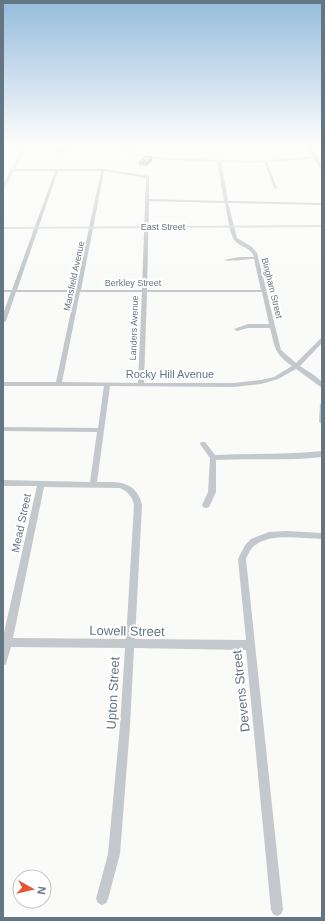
<svg xmlns="http://www.w3.org/2000/svg" width="325" height="921" font-family="Arial,sans-serif">
<rect width="100%" height="100%" fill="#fafaf8"/>
<g fill="none" stroke-linecap="round" stroke-linejoin="round">
<!-- minor -->
<g fill="#c3c8cc" fill-rule="evenodd">
<path d="M 71,145 L 75,145 L 58,153 L 55,152 Z"/>
<path d="M 306,145 L 310,145 L 322,166 L 322,170 L 320,169 Z"/>
<path d="M 219,160 L 221,161 L 228,201 L 322,203 L 322,205 L 228,203 L 237,238 L 252,247 L 257,253 L 281,350 L 296,363 L 320,339 L 322,338 L 322,343 L 300,366 L 314,375 L 322,382 L 322,388 L 296,369 L 278,379 L 261,384 L 234,387 L 110,386 L 97,482 C 118,482 136,480 142,505 L 135,639 L 246,640 L 238,559 L 245,545 L 251,539 L 269,532 L 287,531 L 322,533 L 322,539 C 303,539 273,533 257,544 C 251,547 249,553 246,559 L 283,910 L 281,914 L 277,916 L 273,914 L 271,910 L 246,650 L 134,648 L 130,726 L 120,854 L 108,899 L 106,903 L 102,905 L 98,903 L 96,899 L 108,854 L 120,726 L 125,648 L 11,647 L 6,664 L 3,666 L 3,637 L 37,486 L 3,486 L 3,480 L 90,482 L 97,432 L 3,431 L 3,427 L 98,428 L 104,386 L 3,386 L 3,382 L 56,382 L 75,292 L 16,292 L 6,321 L 3,323 L 3,314 L 11,292 L 3,292 L 3,290 L 12,290 L 55,171 L 12,171 L 10,170 L 12,169 L 103,169 L 149,176 L 149,199 L 224,201 L 217,161 ZM 58,171 L 101,171 L 76,290 L 17,290 ZM 104,171 L 146,178 L 142,290 L 81,290 ZM 149,201 L 225,203 C 227,213 229,229 233,238 C 237,247 251,246 254,257 L 239,257 L 224,260 C 228,262 247,259 254,259 L 261,290 L 147,290 ZM 80,292 L 142,292 L 138,383 L 62,382 ZM 147,292 L 262,292 L 269,324 L 248,324 L 234,329 L 237,331 L 248,328 L 270,328 C 275,348 274,353 292,366 L 274,377 L 261,380 L 234,383 L 144,383 ZM 44,487 L 120,488 C 128,492 132,496 134,505 L 126,639 L 13,638 Z"/>
<path d="M 264,160 L 267,161 L 277,189 L 274,188 Z"/>
<path d="M 320,404 L 322,404 L 322,424 L 319,422 Z"/>
<path d="M 201,442 L 205,442 L 215,455 C 251,453 286,455 322,451 L 322,457 C 287,461 252,458 216,460 L 216,492 L 209,507 L 206,508 L 203,507 L 202,505 L 208,492 L 210,458 L 200,444 Z"/>
</g>
<!-- major -->
<g fill="#d6dbdf" fill-rule="evenodd">
<path d="M 24,145 L 28,145 L 5,188 L 3,189 L 3,184 Z"/>
<path d="M 109,145 L 113,145 L 141,154 L 164,158 L 253,161 L 322,156 L 322,158 L 253,163 L 164,160 L 139,156 Z"/>
<path d="M 322,225 L 322,227 L 3,229 L 3,227 Z"/>
</g>
</g>
<!-- wall -->
<path fill="#929a9f" d="M 152,161 L 146,166 L 139,165 L 139,162 Z"/>
<!-- shaded-wall -->
<path fill="#777d82" d="M 152,157 L 152,161 L 146,166 L 146,163 Z"/>
<!-- building -->
<path fill="#aab3b9" stroke="#777d82" d="M 145,156 L 152,157 L 146,163 L 139,162 Z"/>
<!-- sky -->
<linearGradient id="sky" x2="0" y2="1"><stop stop-color="#96bcdc"/><stop offset="0.53" stop-color="#fdfdfc"/><stop offset="1" stop-color="#fdfdfc" stop-opacity="0"/></linearGradient>
<rect width="325" height="274" fill="url(#sky)"/>
<g text-anchor="middle" dominant-baseline="central" stroke-width="4" stroke-linejoin="round" paint-order="stroke">
<!-- far-street labels -->
<g font-size="9" fill="#657683" stroke="#fff">
<text x="163" y="227">East Street</text>
<text transform="translate(74 276) rotate(-78)">Mansfield Avenue</text>
<text x="133" y="283">Berkley Street</text>
<text transform="translate(272 288) rotate(76)">Bingham Street</text>
<text transform="translate(134 328) rotate(-88)">Landers Avenue</text>
</g>
<!-- street labels -->
<g font-size="11" fill="#657683" stroke="#fff">
<text x="170" y="374">Rocky Hill Avenue</text>
<text transform="translate(21 523) rotate(-78)">Mead Street</text>
</g>
<!-- near-street labels -->
<g font-size="13" fill="#657683" stroke="#fff">
<text transform="translate(127 631) rotate(1)">Lowell Street</text>
<text transform="translate(241 691) rotate(-96)">Devens Street</text>
<text transform="translate(113 693) rotate(-87)">Upton Street</text>
</g>
</g>
<!-- border -->
<rect width="325" height="921" fill="none" stroke="#657683" stroke-width="8"/>
<!-- north arrow -->
<g transform="translate(32 889) rotate(98)"><circle r="19" fill="#ffffff" stroke="#c1c8cd"/>
<path d="M0-3L7 15L0 10L-7 15Z" fill="#e4572e"/>
<text y="-6" font-size="11" font-weight="bold" text-anchor="middle" fill="#657683">N</text>
</g>
</svg>
